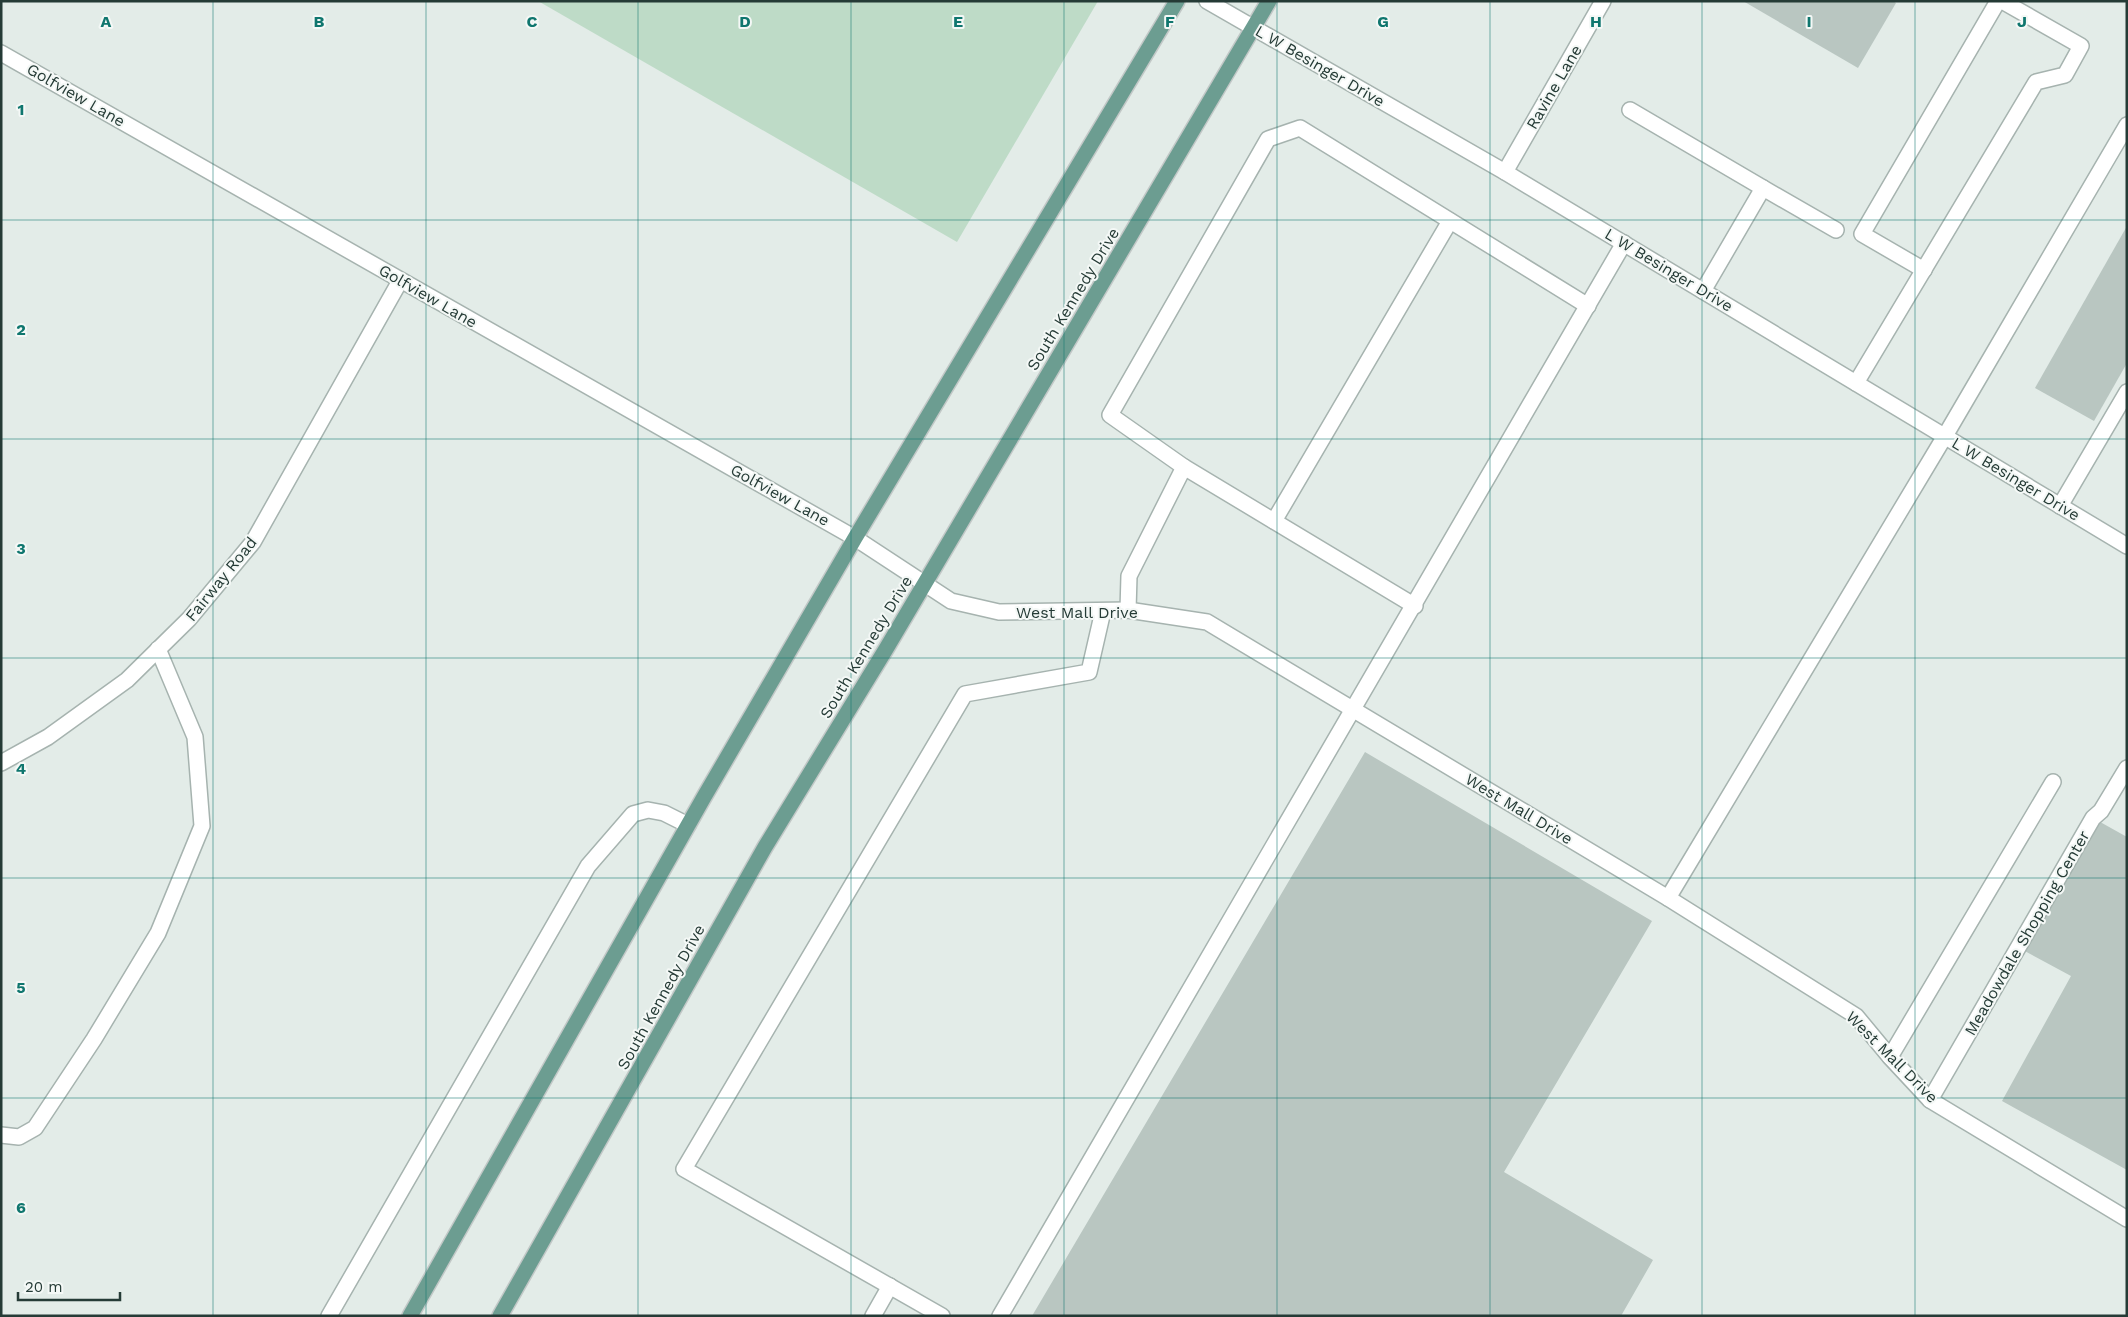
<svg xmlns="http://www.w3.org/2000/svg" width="2128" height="1317" font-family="'Work Sans',sans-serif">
<rect width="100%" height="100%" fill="#e3ece8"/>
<!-- green -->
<path fill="#bedbc7" d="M 538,1 L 1098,1 L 957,242 Z"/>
<!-- building -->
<g fill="#b9c6c1">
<path d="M 1743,1 L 1893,1 L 1896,3 L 1858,68 Z"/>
<path d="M 2127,226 L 2127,363 L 2094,421 L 2035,388 Z"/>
<path d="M 1365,752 L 1652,921 L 1504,1172 L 1653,1260 L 1621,1316 L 1032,1316 Z"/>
<path d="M 2093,818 L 2127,837 L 2127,1170 L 2002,1101 L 2071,976 L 2021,949 Z"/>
</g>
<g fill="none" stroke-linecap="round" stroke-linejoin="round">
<!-- service casing -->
<g stroke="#a6b3af" stroke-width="18">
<g id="service">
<path d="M 1630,110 L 1763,188 L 1703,291"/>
<path d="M 1763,188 L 1836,230"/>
<path d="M 1924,270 L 1862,234 L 1998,1"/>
<path d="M 1856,383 L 2036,82 L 2065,75 L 2081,46 L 2002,1"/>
<path d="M 1184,467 L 1415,606"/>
<path d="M 2060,506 L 2127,392"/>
<path d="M 1274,521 L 1450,221"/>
<path d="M 1128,610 L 1129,576 L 1184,467 L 1110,415 L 1268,139 L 1300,128 L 1588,306"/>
<path d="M 1668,898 L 1945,436 L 2127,125"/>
<path d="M 1890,1057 L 2053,782"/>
<path d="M 1,1135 L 19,1137 L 35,1128 L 94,1039 L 158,933 L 202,826 L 195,737 L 158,649"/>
<path d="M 329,1316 L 588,866 L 633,814 L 648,810 L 664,813 L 688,825"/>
<path d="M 873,1316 L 890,1286"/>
<path d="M 942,1316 L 684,1169 L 965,694 L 1089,672 L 1103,611"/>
<path d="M 1000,1316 L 1624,243"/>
</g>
</g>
<!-- minor casing -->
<g stroke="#a6b3af" stroke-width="18">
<g id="minor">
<path d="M 1207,1 L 1505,172 L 2127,546"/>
<path d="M 1,53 L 855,538 L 951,601 L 999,612 L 1128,610 L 1207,622 L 1668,898 L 1856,1016 L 1890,1057 L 1930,1100 L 2127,1219"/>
<path d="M 1505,172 L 1603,1"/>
<path d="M 1,763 L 48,737 L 127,680 L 189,619 L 253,542 L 400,281"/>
<path d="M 1930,1100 L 2093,818 L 2101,811 L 2127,768"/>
</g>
</g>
<!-- primary casing -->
<g stroke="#c2c8c7" stroke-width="18">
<g id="primary">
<path d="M 410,1316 L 704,797 L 855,538 L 1177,1"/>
<path d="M 500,1316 L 765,847 L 886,649 L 1269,1"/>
</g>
</g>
<!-- service -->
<use href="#service" stroke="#fff" stroke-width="15"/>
<!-- minor -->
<use href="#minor" stroke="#fff" stroke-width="15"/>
<!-- primary -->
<use href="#primary" stroke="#6c9d91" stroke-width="15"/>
</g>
<!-- grid -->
<path fill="none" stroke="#0f766e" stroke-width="1" stroke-opacity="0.55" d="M 213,1 L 213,1316M 426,1 L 426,1316M 638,1 L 638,1316M 851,1 L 851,1316M 1064,1 L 1064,1316M 1277,1 L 1277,1316M 1490,1 L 1490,1316M 1702,1 L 1702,1316M 1915,1 L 1915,1316M 1,220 L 2127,220M 1,439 L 2127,439M 1,658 L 2127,658M 1,878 L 2127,878M 1,1098 L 2127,1098"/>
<g text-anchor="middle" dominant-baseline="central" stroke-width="4" stroke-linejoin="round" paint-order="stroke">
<!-- street labels -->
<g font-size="16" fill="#253b36" stroke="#f4f8f6">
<text transform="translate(1320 66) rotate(30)">L W Besinger Drive</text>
<text transform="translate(1554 87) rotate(-60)">Ravine Lane</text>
<text transform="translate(76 95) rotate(30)">Golfview Lane</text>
<text transform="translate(1669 270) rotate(31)">L W Besinger Drive</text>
<text transform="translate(428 296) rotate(30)">Golfview Lane</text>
<text transform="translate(1073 299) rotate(-59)">South Kennedy Drive</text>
<text transform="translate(2016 479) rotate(31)">L W Besinger Drive</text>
<text transform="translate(780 495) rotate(29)">Golfview Lane</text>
<text transform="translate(221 579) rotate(-51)">Fairway Road</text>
<text x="1077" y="612">West Mall Drive</text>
<text transform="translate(866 647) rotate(-59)">South Kennedy Drive</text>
<text transform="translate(1519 809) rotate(31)">West Mall Drive</text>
<text transform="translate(2027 933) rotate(-60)">Meadowdale Shopping Center</text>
<text transform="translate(661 997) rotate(-61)">South Kennedy Drive</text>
<text transform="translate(1892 1057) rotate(45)">West Mall Drive</text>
</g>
</g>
<g font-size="16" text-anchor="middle" font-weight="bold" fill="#0f766e" stroke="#f4f8f6" stroke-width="4" stroke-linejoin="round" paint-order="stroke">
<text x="106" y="27">A</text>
<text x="319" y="27">B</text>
<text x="532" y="27">C</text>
<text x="745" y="27">D</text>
<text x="958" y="27">E</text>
<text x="1170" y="27">F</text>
<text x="1383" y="27">G</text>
<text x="1596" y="27">H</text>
<text x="1809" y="27">I</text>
<text x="2022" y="27">J</text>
<text x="21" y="115">1</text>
<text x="21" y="335">2</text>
<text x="21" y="554">3</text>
<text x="21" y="774">4</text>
<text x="21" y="993">5</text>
<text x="21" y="1213">6</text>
</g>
<!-- border -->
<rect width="2128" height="1317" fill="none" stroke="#253b36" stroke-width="5"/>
<!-- scale -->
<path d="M18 1292v8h102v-8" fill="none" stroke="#253b36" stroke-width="2.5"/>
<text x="25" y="1292" font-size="15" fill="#253b36" stroke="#f4f8f6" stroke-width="4" paint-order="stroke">20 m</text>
</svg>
